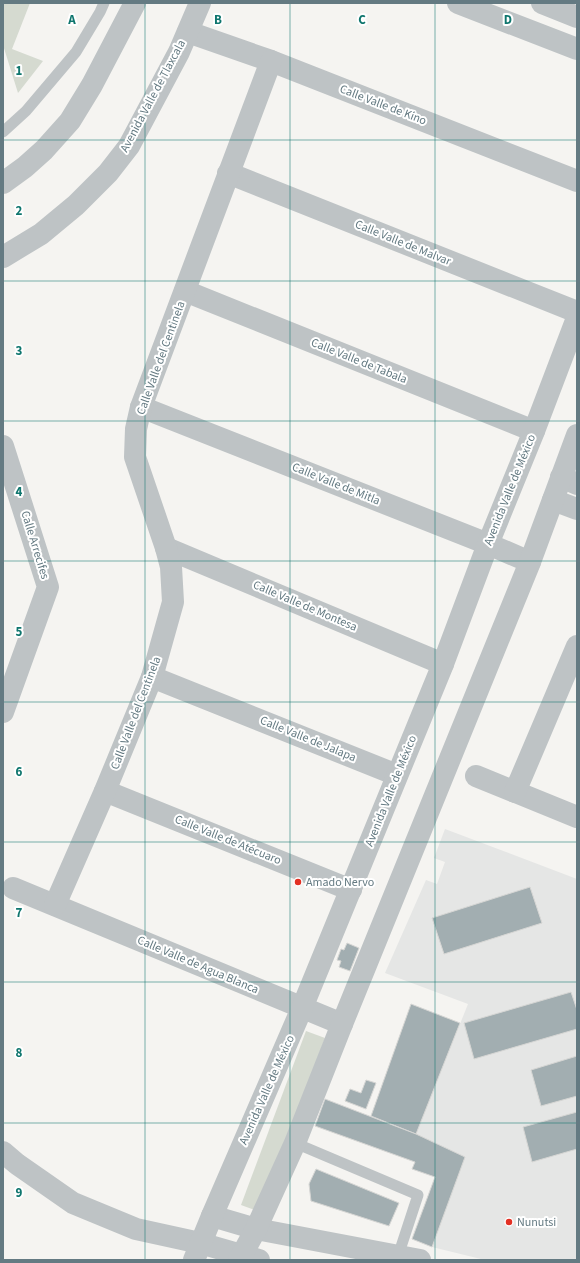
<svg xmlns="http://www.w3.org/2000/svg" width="580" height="1263" font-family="'Source Sans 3',sans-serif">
<rect width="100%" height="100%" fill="#f5f4f1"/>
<!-- built -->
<path fill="#e5e6e5" d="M 445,829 L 577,879 L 577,1260 L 485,1260 L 432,1247 L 465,1157 L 416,1134 L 468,1004 L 385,973 L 426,880 L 437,884 L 445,862 L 434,858 Z"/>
<!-- green -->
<g fill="#d5dad0">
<path d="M 3,3 L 30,3 L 12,49 L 43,61 L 18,93 L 3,45 Z"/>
<path d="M 306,1031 L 325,1038 L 260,1212 L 241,1205 Z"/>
</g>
<!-- building -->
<g fill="#a2aeb1" stroke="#d6d6d4">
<path d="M 530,887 L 542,923 L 444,954 L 432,918 Z"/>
<path d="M 347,943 L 359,948 L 350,971 L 339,967 L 341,961 L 337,960 L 341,949 L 344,950 Z"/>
<path d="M 571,992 L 577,1010 L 577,1029 L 474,1059 L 464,1023 Z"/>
<path d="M 411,1004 L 460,1023 L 416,1134 L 371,1116 Z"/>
<path d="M 577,1056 L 577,1096 L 541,1106 L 531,1070 Z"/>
<path d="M 366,1080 L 376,1083 L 366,1109 L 345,1101 L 350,1089 L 361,1093 Z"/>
<path d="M 325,1099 L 416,1134 L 465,1157 L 432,1247 L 412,1239 L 435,1177 L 412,1169 L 415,1162 L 315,1126 Z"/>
<path d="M 577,1112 L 577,1149 L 532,1162 L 523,1127 Z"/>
<path d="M 316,1169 L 399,1203 L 389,1226 L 311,1201 L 309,1184 Z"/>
</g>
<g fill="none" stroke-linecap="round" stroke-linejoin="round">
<!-- service -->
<g stroke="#bec3c5" stroke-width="11">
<path d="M 3,132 L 26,111 L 76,52 L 100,12 L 104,3"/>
<path d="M 295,1143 L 418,1195 L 398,1256"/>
</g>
<!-- minor -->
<g stroke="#bec3c5" stroke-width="22">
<path d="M 188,32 L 271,61 L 577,181"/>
<path d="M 228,173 L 577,312"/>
<path d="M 185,291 L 534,431"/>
<path d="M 141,407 L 488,544 L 530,562"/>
<path d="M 3,446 L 48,587 L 3,712"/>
<path d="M 561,477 L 577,484"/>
<path d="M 553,500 L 577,509"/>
<path d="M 166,548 L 443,664"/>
<path d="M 152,677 L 397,775"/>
<path d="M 476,776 L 577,817"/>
<path d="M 105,791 L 351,890"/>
<path d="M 515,792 L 577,646"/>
<path d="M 13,888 L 342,1024"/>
<path d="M 55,905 L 105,791 L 152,677 L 173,602 L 171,567 L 166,548 L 135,457 L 136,429 L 141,407 L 271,61"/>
<path d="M 3,1152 L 17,1164 L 73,1203 L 136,1229 L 200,1243"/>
</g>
<!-- tertiary -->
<g stroke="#bec3c5" stroke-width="22">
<path d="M 458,3 L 577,49"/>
<path d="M 542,3 L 577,17"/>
<path d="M 3,183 L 25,167 L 44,150 L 70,121 L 92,85 L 135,3"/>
<path d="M 3,257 L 41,234 L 76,205 L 108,173 L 129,146 L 179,52 L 200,3"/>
<path d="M 212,1216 L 256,1229 L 420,1260"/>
<path d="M 200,1243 L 259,1260"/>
<path d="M 194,1260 L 212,1216 L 302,1008 L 443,664 L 488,544 L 534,431 L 577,318"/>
<path d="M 239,1260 L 256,1229 L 295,1143 L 342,1024 L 530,562 L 577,435"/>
</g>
</g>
<!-- grid -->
<path fill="none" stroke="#0f766e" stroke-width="1" stroke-opacity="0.55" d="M 145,3 L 145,1260M 290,3 L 290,1260M 435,3 L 435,1260M 3,140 L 577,140M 3,281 L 577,281M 3,421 L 577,421M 3,561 L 577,561M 3,702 L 577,702M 3,842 L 577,842M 3,982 L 577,982M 3,1123 L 577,1123"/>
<!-- markers -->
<g fill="#e33023" stroke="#fff" stroke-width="1.5">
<circle cx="298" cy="882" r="4"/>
<circle cx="509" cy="1222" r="4"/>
</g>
<g text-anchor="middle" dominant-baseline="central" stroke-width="4" stroke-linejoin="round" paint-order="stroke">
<!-- street labels -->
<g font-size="12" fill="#647a82" stroke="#fff">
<text transform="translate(153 96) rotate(-62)">Avenida Valle de Tlaxcala</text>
<text transform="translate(383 105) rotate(21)">Calle Valle de Kino</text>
<text transform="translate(403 243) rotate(22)">Calle Valle de Malvar</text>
<text transform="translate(161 358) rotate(-70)">Calle Valle del Centinela</text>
<text transform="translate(359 361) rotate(22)">Calle Valle de Tabala</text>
<text transform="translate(336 484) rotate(22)">Calle Valle de Mitla</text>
<text transform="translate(510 490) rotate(-68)">Avenida Valle de México</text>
<text transform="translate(35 545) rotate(73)">Calle Arrecifes</text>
<text transform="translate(305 606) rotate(23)">Calle Valle de Montesa</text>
<text transform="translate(136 713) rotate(-69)">Calle Valle del Centinela</text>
<text transform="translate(308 739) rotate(22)">Calle Valle de Jalapa</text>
<text transform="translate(391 791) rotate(-68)">Avenida Valle de México</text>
<text transform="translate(228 840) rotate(22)">Calle Valle de Atécuaro</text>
<text transform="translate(198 965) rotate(23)">Calle Valle de Agua Blanca</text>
<text transform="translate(267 1090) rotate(-66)">Avenida Valle de México</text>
</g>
<!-- poi labels -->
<g font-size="12" fill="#647a82" stroke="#fff" text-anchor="start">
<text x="306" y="882">Amado Nervo</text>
<text x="517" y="1222">Nunutsi</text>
</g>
</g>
<g font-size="13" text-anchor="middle" font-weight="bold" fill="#0f766e" stroke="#fff" stroke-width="4" stroke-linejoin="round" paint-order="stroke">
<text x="72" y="24">A</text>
<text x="218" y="24">B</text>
<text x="362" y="24">C</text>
<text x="508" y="24">D</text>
<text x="19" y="75">1</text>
<text x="19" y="215">2</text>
<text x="19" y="355">3</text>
<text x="19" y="496">4</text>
<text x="19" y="636">5</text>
<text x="19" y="776">6</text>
<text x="19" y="917">7</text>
<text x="19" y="1057">8</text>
<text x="19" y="1197">9</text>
</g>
<!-- border -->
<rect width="580" height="1263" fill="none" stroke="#647a82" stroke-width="8"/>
</svg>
